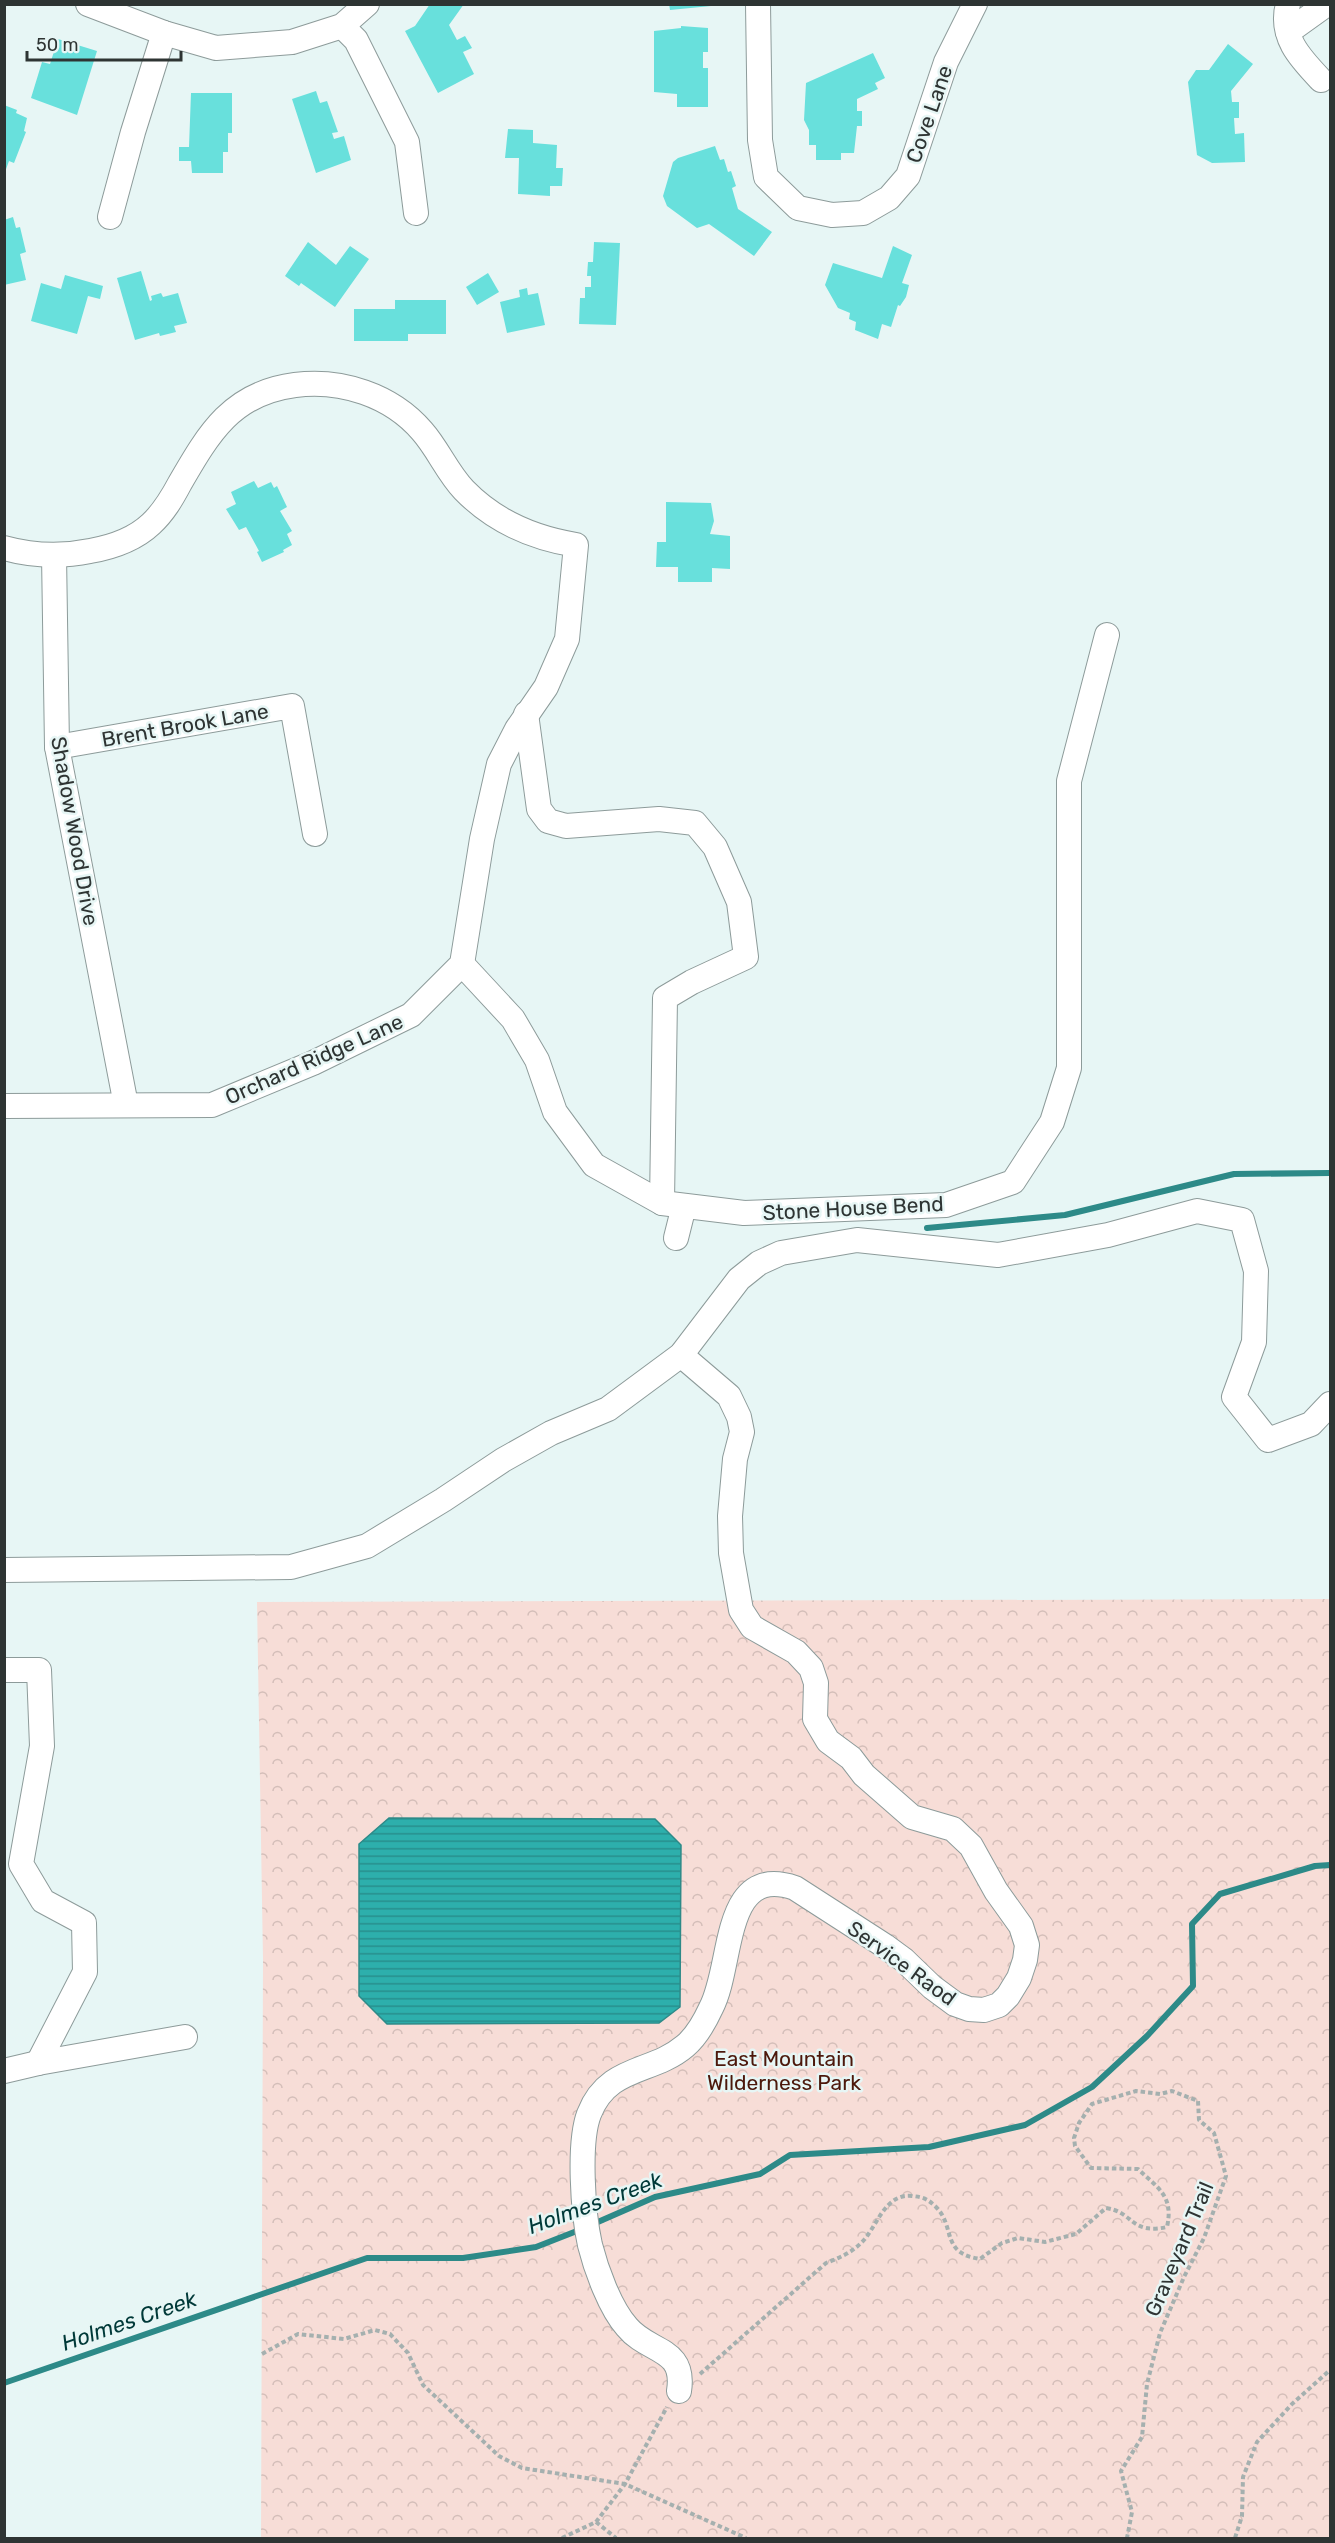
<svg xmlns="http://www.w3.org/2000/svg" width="1335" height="2543" font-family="Rubik,sans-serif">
<defs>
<pattern id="forest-crowns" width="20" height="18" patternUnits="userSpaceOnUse" patternTransform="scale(1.5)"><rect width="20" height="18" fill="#f7ddd7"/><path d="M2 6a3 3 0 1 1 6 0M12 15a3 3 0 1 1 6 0" fill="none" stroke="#d4beb9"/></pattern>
<pattern id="water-rules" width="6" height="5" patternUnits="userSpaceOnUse" patternTransform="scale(1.5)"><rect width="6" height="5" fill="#2dafac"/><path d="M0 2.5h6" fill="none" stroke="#278f8d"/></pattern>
</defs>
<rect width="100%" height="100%" fill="#e7f6f5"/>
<!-- forest -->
<path fill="url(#forest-crowns)" d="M 1330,1599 L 1330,2538 L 261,2538 L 263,1959 L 257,1602 Z"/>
<!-- water -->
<path fill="url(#water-rules)" stroke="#2d8a88" stroke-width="1.5" d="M 389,1818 L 655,1819 L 681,1845 L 680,2007 L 659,2023 L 387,2024 L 359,1996 L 359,1844 Z"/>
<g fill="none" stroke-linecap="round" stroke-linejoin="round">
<!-- stream -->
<g stroke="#2d8a88" stroke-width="6">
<path d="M 927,1228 L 1065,1215 L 1234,1174 L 1330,1173"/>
<path d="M 591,2225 L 655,2197 L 760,2174 L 790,2155 L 929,2147 L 1025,2125 L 1092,2087 L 1147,2036 L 1193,1986 L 1192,1924 L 1220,1894 L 1315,1866 L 1330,1865"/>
<path d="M 4,2383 L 367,2258 L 463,2258 L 536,2247 L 582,2229"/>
</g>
</g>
<!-- building -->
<g fill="#68e0dc">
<path d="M 430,4 L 464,4 L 449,25 L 457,40 L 465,36 L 472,48 L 463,52 L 474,74 L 438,93 L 405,31 L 415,26 Z"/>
<path d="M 669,4 L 711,4 L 711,6 L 670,10 Z"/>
<path d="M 681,26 L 708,28 L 708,52 L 703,52 L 703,68 L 708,68 L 708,107 L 677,107 L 677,94 L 654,92 L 654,31 L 681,28 Z"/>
<path d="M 58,39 L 97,51 L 77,115 L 31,98 L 42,62 L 50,64 Z"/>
<path d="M 1228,44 L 1253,64 L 1231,91 L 1232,102 L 1239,102 L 1239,118 L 1234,118 L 1235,134 L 1244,133 L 1245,162 L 1212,163 L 1197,155 L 1188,82 L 1196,70 L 1209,70 Z"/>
<path d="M 873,53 L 885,78 L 875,83 L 878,89 L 857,99 L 857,111 L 862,111 L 862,126 L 857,126 L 854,153 L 841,153 L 841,160 L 816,160 L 816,145 L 809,145 L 809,130 L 804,120 L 806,83 Z"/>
<path d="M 316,91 L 320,103 L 327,101 L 338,132 L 332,133 L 334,139 L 344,136 L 351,160 L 316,173 L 292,99 Z"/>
<path d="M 191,93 L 232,93 L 232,133 L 228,133 L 228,152 L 223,152 L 223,173 L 192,173 L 191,161 L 179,161 L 179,147 L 189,147 Z"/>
<path d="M 4,105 L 17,110 L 16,113 L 27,118 L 24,131 L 26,132 L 14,163 L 9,161 L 5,172 Z"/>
<path d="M 508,129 L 533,130 L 533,143 L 557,145 L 556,168 L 563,168 L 562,186 L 550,186 L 550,196 L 518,194 L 519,158 L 505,158 Z"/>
<path d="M 715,146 L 720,160 L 724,159 L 728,172 L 731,171 L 736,186 L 732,188 L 738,209 L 772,232 L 754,256 L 709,224 L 697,228 L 667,206 L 663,196 L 673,162 L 678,158 Z"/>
<path d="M 13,217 L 16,228 L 20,227 L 26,252 L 20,254 L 26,280 L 4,285 L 4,220 Z"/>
<path d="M 308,242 L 336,265 L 350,246 L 369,259 L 335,307 L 301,283 L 299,286 L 285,276 Z"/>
<path d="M 594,242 L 620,243 L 616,325 L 579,324 L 580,298 L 585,298 L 585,287 L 591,287 L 591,276 L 587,276 L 588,262 L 593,262 Z"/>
<path d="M 893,246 L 912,255 L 902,283 L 909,285 L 906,297 L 900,306 L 898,305 L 891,327 L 882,324 L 878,339 L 855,330 L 856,322 L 849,319 L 850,313 L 838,308 L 825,285 L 833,263 L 882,278 Z"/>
<path d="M 141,271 L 150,301 L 152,300 L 151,296 L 161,293 L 163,297 L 178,293 L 187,323 L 174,326 L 176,332 L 160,336 L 159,333 L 135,340 L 117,278 Z"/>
<path d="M 488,273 L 499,292 L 477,305 L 466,287 Z"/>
<path d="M 65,275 L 103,286 L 100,299 L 88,296 L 77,334 L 31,321 L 41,283 L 61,289 Z"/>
<path d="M 527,288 L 528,295 L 538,293 L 545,325 L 507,333 L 500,302 L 520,297 L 519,290 Z"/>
<path d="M 395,300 L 446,300 L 446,334 L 408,334 L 408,341 L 354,341 L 354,309 L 395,309 Z"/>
<path d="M 254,481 L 258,488 L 271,482 L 274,488 L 277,486 L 287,507 L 280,511 L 292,531 L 287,534 L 292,545 L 283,550 L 284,552 L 262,562 L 257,552 L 259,551 L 246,527 L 239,530 L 226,509 L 236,504 L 231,492 Z"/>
<path d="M 666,502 L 711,503 L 714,521 L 710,534 L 730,536 L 730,569 L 712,568 L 712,582 L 678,582 L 678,567 L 656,567 L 657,542 L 666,542 Z"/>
</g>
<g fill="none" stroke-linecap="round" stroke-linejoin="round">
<!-- minor casing -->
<g stroke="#8d9b9a" stroke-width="26">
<g id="minor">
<path d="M 88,4 L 164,33 L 216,48 L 292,42 L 342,26 L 367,4"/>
<path d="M 758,4 L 760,140 L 766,177 L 798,208 L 832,215 L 863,213 L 889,198 L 908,176 L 946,62 L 975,4"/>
<path d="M 1288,4 C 1279,37 1301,59 1321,80"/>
<path d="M 342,26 L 356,40 L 407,142 L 416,213"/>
<path d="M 1288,32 L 1327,4"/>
<path d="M 110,217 L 133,132 L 164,33"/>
<path d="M 4,548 C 33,556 61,557 90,551 C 113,547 134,540 151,524 C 164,512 172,498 180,483 C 209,433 232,393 295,385 C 341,379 391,395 422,431 C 438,449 447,472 464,490 C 495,522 533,538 576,545 L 567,639 L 546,687 L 517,729 L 499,764 L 482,839 L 462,964 L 411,1015 L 313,1063 L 212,1105 L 4,1106"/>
<path d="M 54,555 L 57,747 L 126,1105"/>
<path d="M 526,714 L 539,809 L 548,821 L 566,826 L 659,819 L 695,823 L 715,847 L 739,902 L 746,957 L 692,982 L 665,998 L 662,1203"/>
<path d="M 57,747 L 292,706 L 315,834"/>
<path d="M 462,964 L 513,1019 L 537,1060 L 555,1112 L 594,1165 L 662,1203 L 744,1213 L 946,1205 L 1013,1182 L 1052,1122 L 1069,1068 L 1069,781 L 1107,635"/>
<path d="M 676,1238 L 684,1206"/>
<path d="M 4,1570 L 291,1567 L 367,1546 L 443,1500 L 503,1460 L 551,1433 L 608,1409 L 681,1355 L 739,1279 L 759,1263 L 781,1253 L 857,1240 L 998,1255 L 1108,1235 L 1197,1211 L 1242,1220 L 1256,1271 L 1254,1342 L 1234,1397 L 1268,1440 L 1311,1424 L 1330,1404"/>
<path d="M 4,1670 L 39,1670 L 42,1746 L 21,1864 L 43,1901 L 84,1923 L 85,1972 L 38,2063"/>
<path d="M 4,2071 L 38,2063 L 185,2037"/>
<path d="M 679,2391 C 686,2347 648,2353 627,2327 C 610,2308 596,2269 590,2245 C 583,2214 578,2143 589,2114 C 608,2065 652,2074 685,2046 C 696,2037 705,2021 711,2008 C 734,1965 721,1863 795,1888 L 885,1946 L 904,1960 L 932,1987 L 955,2004 L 969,2009 L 984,2010 L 999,2005 L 1008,1996 L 1019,1978 L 1025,1960 L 1027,1945 L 1021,1926 L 996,1891 L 971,1846 L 953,1829 L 912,1817 L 864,1775 L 851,1758 L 828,1741 L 815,1719 L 816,1683 L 811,1668 L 796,1652 L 752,1627 L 741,1610 L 731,1553 L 730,1516 L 735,1459 L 742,1432 L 739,1417 L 729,1396 L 681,1355"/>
</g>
</g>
<!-- path -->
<g stroke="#a5b0af" stroke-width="4" stroke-dasharray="4.5 3" stroke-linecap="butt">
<path d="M 262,2354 L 298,2334 L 344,2339 L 375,2330 L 390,2334 L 408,2353 L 423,2385 L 499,2456 L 522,2468 L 625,2484 L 746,2538"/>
<path d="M 700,2374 L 826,2263 C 839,2258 851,2253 861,2243 C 877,2228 884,2193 912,2196 C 923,2197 928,2199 936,2207 C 956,2227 940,2253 980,2259 L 1002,2243 L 1018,2238 L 1045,2242 L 1076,2234 L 1106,2208 C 1134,2212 1130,2235 1167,2227 C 1174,2196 1158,2188 1138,2169 L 1091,2168 L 1075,2146 L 1074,2138 L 1079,2123 L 1092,2104 L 1136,2091 L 1160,2094 L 1172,2091 L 1198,2101 L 1199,2120 L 1214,2133 L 1226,2176 L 1204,2238 L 1184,2277 L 1160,2333 L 1147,2384 L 1142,2437 L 1121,2471 L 1132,2512 L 1127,2538"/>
<path d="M 596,2522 L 616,2538"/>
<path d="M 562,2538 L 596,2522 L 625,2484 L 667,2407"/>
<path d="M 1235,2538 L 1242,2516 L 1243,2477 L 1257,2442 L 1292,2404 L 1330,2370"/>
</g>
<!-- minor -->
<use href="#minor" stroke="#fff" stroke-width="24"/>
</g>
<g text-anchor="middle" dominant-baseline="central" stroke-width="5" stroke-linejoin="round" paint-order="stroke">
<!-- street labels -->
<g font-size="21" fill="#2e3433" stroke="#e7f6f5">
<text transform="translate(929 114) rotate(-71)">Cove Lane</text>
<text transform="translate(185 725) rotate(-10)">Brent Brook Lane</text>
<text transform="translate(75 831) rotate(80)">Shadow Wood Drive</text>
<text transform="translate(314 1059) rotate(-24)">Orchard Ridge Lane</text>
<text transform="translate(853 1208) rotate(-3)">Stone House Bend</text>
<text transform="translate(902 1963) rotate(36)">Service Raod</text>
<text transform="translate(1179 2249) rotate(-67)">Graveyard Trail</text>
</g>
<!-- park labels -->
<g font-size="21" fill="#4c180b" stroke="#e7f6f5">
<text x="784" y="2058">East Mountain<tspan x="784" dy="24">Wilderness Park</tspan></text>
</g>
<!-- water labels -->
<g font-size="22" font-style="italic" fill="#003938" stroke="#e7f6f5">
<text transform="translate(595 2203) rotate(-20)">Holmes Creek</text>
<text transform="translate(129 2321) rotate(-19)">Holmes Creek</text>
</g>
</g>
<!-- border -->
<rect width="1335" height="2543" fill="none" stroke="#2e3433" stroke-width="12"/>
<!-- scale -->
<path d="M27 51v9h154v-9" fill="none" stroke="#2e3433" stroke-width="3"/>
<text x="36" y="51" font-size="18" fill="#2e3433" stroke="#e7f6f5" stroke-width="4.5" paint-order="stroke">50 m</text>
</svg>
